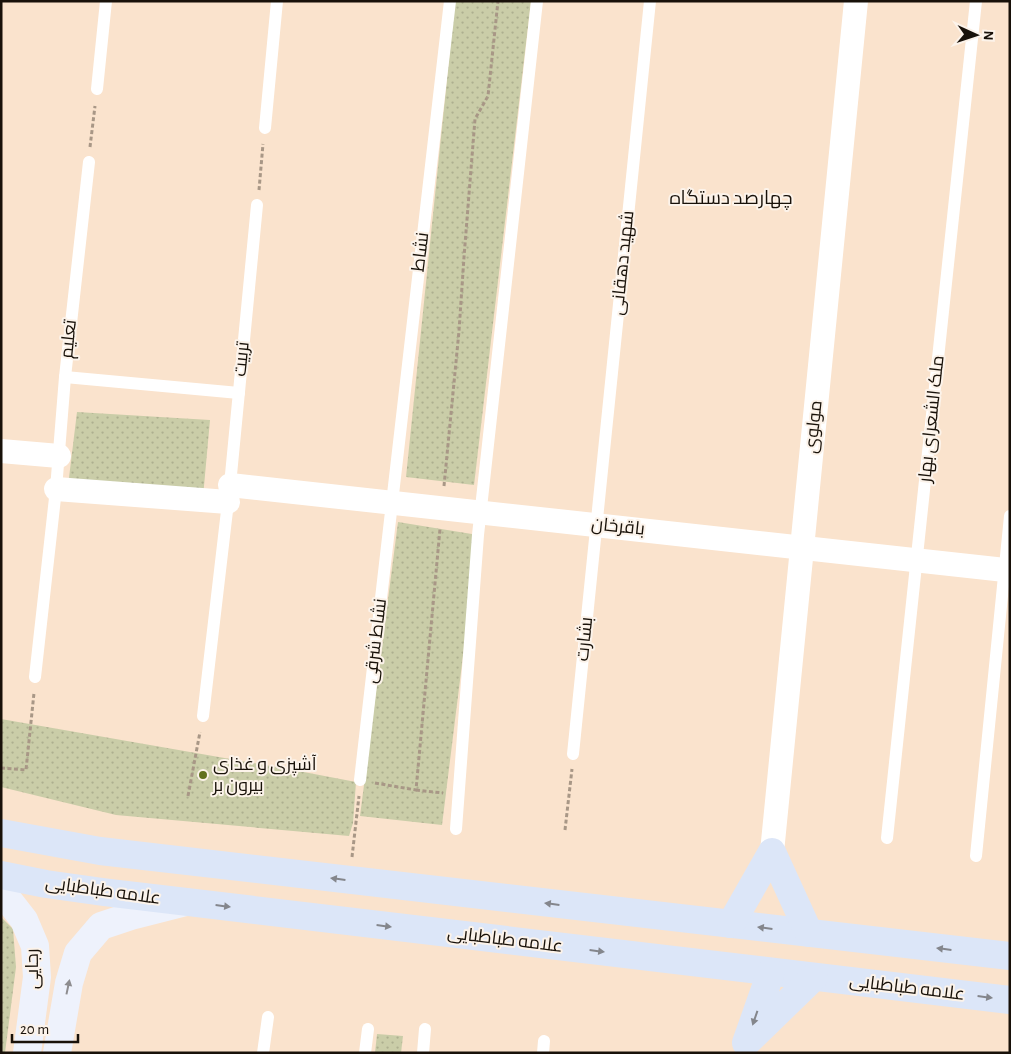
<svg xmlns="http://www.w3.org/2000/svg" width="1011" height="1054" font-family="'Alegreya Sans',Cairo,sans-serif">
<defs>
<pattern id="green-dots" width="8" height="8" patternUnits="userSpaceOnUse" patternTransform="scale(1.25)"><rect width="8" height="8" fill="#cacda8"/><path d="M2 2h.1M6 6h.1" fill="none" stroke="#adaf8f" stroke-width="1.8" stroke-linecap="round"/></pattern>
</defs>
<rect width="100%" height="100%" fill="#fae3cd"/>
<!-- green -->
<g fill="url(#green-dots)">
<path d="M 455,1 L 531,1 L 474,485 L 406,477 Z"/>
<path d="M 77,412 L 210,420 L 203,497 L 68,486 Z"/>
<path d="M 398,522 L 478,535 L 442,825 L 360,816 Z"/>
<path d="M 1,719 L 288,769 L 356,782 L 353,823 L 349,836 L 116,815 L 1,787 Z"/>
<path d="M 1,917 L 13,929 L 16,967 L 5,1053 L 1,1053 Z"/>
<path d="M 377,1034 L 403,1036 L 401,1053 L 375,1053 Z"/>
</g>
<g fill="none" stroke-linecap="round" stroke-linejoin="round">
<!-- path -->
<g stroke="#a89786" stroke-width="3" stroke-dasharray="4 2.5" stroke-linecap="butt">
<path d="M 90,147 L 95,106"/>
<path d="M 259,190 L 263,144"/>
<path d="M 444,486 L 459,331 L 464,257 L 475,119 L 488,96 L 498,1"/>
<path d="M 1,768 L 26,770 L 34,693"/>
<path d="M 375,783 L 416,790 L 440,529"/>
<path d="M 416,790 L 443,793"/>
<path d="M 188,796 L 200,732"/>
<path d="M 565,830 L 572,769"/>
<path d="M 352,857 L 359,796"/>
</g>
<!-- service -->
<g stroke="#fff" stroke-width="12">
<path d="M 97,89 L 106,1"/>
<path d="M 265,128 L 277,1"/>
<path d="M 65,377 L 239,393"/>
<path d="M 35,677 L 56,489 L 65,377 L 89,162"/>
<path d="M 203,716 L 230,485 L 257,205"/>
<path d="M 573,754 L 650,1"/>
<path d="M 360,780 L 450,1"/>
<path d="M 456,829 L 478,535 L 537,1"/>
<path d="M 887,838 L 976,1"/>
<path d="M 976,856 L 1010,516"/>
<path d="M 263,1053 L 268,1017"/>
<path d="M 365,1053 L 368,1029"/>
<path d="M 423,1053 L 425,1029"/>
<path d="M 543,1053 L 544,1041"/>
</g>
<!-- minor -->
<g stroke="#fff" stroke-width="24">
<path d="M 1,451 L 59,456"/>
<path d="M 230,485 L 1005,570"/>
<path d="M 56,489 L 228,502"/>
<path d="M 772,852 L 856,1"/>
</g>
<!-- secondary -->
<g stroke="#eef2fc" stroke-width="28">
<path d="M 1,895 L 10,902 L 24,920 L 35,946 L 37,977 L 27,1053"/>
<path d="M 57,1053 L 69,983 L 78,953 L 101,926 L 131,916 L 186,902"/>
</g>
<!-- primary -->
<g stroke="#dce6f8" stroke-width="28">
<path d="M 1,833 L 100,851 L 1010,956"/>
<path d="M 1,875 L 46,884 L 103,892 L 1010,1000"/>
<path d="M 731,924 L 772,852 L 809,933"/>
<path d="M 771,972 L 746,1043 L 814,977"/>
</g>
</g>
<!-- one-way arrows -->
<defs><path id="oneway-solid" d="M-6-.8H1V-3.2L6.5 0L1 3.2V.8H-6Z" transform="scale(1.25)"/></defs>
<g fill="#84868c">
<use href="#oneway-solid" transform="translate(338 879) rotate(-173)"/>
<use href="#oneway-solid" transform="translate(552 904) rotate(-173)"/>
<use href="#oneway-solid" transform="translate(223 906) rotate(7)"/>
<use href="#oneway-solid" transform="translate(384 926) rotate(7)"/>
<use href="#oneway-solid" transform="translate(765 928) rotate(-173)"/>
<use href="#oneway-solid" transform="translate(944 949) rotate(-173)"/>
<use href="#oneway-solid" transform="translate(597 951) rotate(7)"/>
<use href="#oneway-solid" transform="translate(985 997) rotate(7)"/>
<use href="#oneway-solid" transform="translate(755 1018) rotate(109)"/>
</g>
<use fill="#8e8d8f" href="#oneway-solid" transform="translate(68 987) rotate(-78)"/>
<!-- markers -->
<circle fill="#62711e" stroke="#fcf3ea" stroke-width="2" cx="203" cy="775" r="5"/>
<g text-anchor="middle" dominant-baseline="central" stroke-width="4" stroke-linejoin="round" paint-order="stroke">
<!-- street labels -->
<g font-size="18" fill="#181109" stroke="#fcf3ea">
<text transform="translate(421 252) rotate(-83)">نشاط</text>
<text transform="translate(623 263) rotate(-84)">شهید دهقانی</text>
<text transform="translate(69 339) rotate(-84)">تعلیم</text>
<text transform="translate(242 359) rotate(-84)">تربیت</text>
<text transform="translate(932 419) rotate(-84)">ملک الشعرای بهار</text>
<text transform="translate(814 427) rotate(-84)">مولوی</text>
<text transform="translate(618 527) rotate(6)">باقرخان</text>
<text transform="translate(585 639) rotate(-84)">بشارت</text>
<text transform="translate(376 641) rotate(-83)">نشاط شرقی</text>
<text transform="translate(103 891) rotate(8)">علامه طباطبایی</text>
<text transform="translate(505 940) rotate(7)">علامه طباطبایی</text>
<text transform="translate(33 969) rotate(-91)">رجایی</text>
<text transform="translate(907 988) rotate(7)">علامه طباطبایی</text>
</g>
<!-- poi labels -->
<g font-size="18" fill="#181109" stroke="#fcf3ea" text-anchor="start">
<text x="213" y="765">آشپزی و غذای<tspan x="213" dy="21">بیرون بر</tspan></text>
</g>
<!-- neighbourhood labels -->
<g font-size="19" fill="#181109" stroke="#fcf3ea">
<text x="731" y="198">چهارصد دستگاه</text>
</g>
</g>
<!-- border -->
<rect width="1011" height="1054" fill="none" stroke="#181109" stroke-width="5"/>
<!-- north arrow -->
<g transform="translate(976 35) rotate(93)" stroke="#fcf3ea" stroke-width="4" paint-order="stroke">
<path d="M0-4L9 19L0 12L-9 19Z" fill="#181109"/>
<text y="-8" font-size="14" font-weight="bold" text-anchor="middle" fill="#181109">N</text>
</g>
<!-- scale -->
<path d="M12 1034v8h66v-8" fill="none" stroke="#181109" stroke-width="2.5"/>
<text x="20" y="1034" font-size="15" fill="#181109" stroke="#fcf3ea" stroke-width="4" paint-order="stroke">20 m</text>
</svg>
